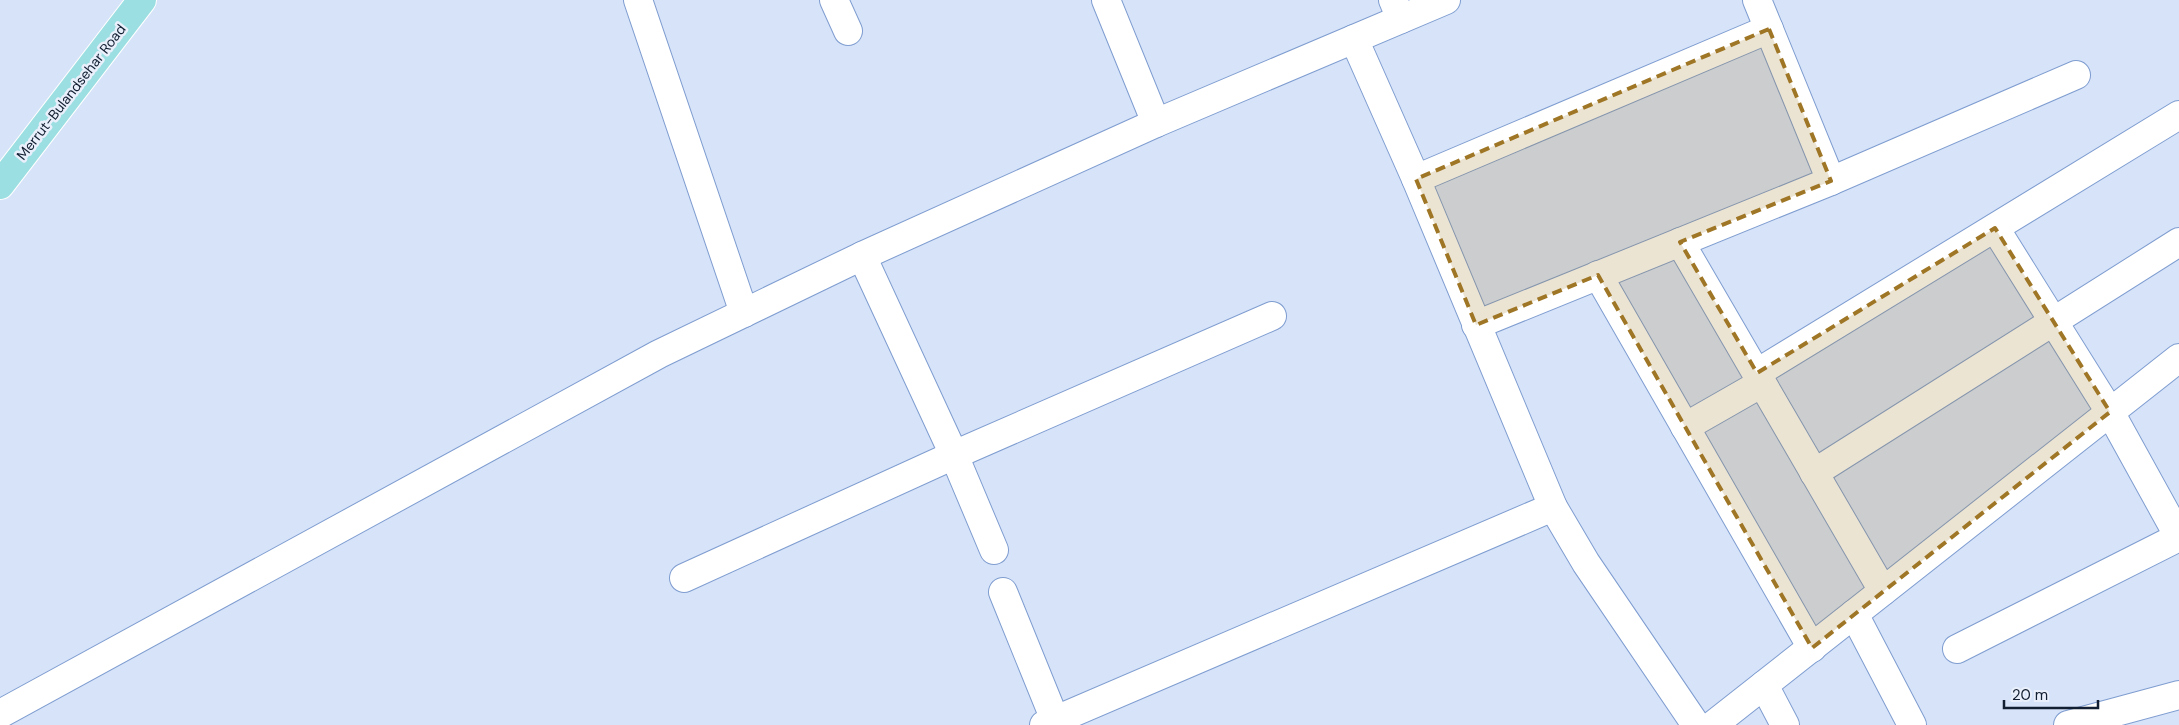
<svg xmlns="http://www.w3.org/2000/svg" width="2179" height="725" font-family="'DM Sans',sans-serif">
<rect width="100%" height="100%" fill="#d6e3f9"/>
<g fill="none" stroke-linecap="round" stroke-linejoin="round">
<!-- minor casing -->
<g stroke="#7f9dd0" stroke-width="30">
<g id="minor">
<path d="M 638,0 L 744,313"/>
<path d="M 834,0 L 848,31"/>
<path d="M 1106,0 L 1156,123"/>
<path d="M 1393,0 L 1401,19"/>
<path d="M 1757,0 L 1831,181"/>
<path d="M 1354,39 L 1416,179 L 1553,507 L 1586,563 L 1696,725"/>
<path d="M 1416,179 L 1769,29"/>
<path d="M 1995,228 L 2110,412 L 2179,537"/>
<path d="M 1680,242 L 1883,591"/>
<path d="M 862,256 L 954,455 L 994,550"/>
<path d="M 1598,275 L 1812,648"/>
<path d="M 1476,325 L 1831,181 L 2076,75"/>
<path d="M 1757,373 L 2179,115"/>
<path d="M 1685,427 L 1762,383"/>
<path d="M 1814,473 L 2179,242"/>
<path d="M 684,578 L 954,455 L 1272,316"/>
<path d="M 1003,592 L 1057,725"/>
<path d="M 1854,614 L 1912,725"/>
<path d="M 1957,649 L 2179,537"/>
<path d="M 1764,685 L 1785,725"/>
<path d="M 1044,725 L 1553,507"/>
<path d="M 1713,725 L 2179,358"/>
<path d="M 2068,725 L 2179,695"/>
</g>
</g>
<!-- tertiary casing -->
<g stroke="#7f9dd0" stroke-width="30">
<path id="tertiary" d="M 0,714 L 659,354 L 862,256 L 1156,123 L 1446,0"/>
</g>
<!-- primary casing -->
<g stroke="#fff" stroke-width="30">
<path id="primary" d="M 0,185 L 142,0"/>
</g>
<!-- minor -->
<use href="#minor" stroke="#fff" stroke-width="28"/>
<!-- tertiary -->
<use href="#tertiary" stroke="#fff" stroke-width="28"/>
<!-- primary -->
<use href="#primary" stroke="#9cdfe2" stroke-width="28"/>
</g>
<!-- marked area -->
<path fill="#9f7625" fill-opacity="0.2" stroke="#9f7625" stroke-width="4" stroke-dasharray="10 6" stroke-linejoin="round" d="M 1769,29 L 1831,181 L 1680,242 L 1757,373 L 1995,228 L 2110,412 L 1812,648 L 1598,275 L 1476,325 L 1416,179 Z"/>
<g text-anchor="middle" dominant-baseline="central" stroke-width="5" stroke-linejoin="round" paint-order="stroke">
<!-- street labels -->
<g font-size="14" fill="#121e31" stroke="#e9f0fb">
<text transform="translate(71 92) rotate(-52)">Merrut-Bulandsehar Road</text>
</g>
</g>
<!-- scale -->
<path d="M2004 700v8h94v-8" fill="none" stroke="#121e31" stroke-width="2.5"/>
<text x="2012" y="700" font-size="15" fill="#121e31" stroke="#e9f0fb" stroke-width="4" paint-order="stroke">20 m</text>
</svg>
